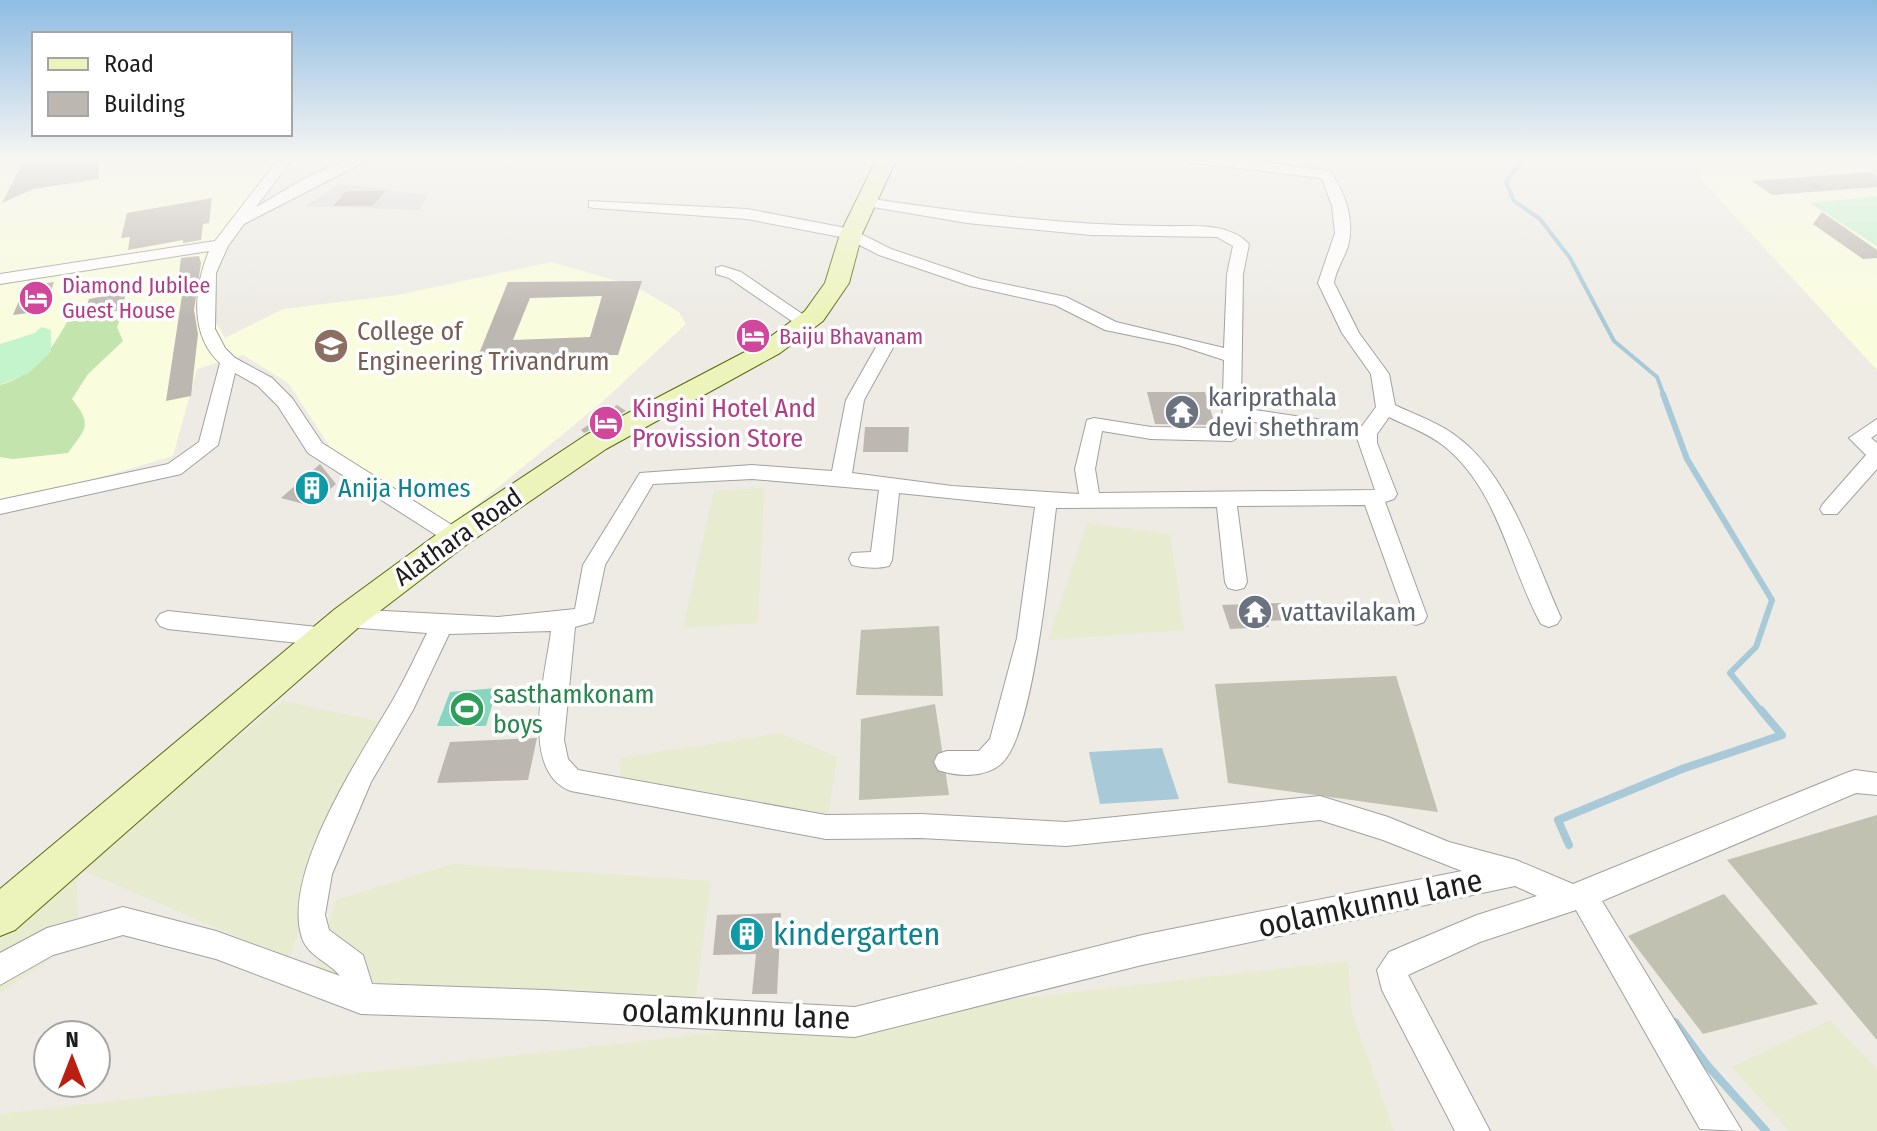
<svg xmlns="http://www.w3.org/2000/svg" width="1877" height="1131" font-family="'Fira Sans Condensed',sans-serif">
<rect width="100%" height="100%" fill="#edebe4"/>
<!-- residential -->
<path fill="#dbdada" d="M 340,184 L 428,195 L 419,210 L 305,206 Z"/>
<!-- education -->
<g fill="#fafcde">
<path d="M 0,158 L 293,158 L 240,226 L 215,274 L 215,321 L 225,338 L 283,309 L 397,295 L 551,262 L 635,286 L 679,312 L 686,324 L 601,403 L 452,525 L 332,450 L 288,383 L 243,355 L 197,369 L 173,456 L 71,486 L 0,499 Z"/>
<path d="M 1715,158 L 1877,158 L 1877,370 L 1701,179 L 1704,167 Z"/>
</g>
<!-- construction -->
<g fill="#c0c1b0">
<path d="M 939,626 L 943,696 L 856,695 L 861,630 Z"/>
<path d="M 1396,676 L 1438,812 L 1228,783 L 1215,684 Z"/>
<path d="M 935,704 L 949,795 L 859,800 L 861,719 Z"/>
<path d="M 1877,815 L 1877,1040 L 1727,860 Z"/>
<path d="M 1724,894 L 1818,1004 L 1703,1034 L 1628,936 Z"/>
</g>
<!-- farmland -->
<g fill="#e7ebd0">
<path d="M 764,488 L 758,623 L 683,628 L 714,491 Z"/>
<path d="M 1087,523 L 1170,534 L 1184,630 L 1048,640 Z"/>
<path d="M 283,701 L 381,722 L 318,874 L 289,959 L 77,868 L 78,940 L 0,993 L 0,928 Z"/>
<path d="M 781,733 L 837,757 L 828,817 L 623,804 L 620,758 Z"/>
<path d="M 453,864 L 711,881 L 695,1005 L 310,987 L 336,900 Z"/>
<path d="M 1348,961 L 1352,1013 L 1394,1131 L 0,1131 L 0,1114 Z"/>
<path d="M 1830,1020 L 1877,1069 L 1877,1131 L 1789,1131 L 1732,1067 Z"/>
</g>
<!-- grass -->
<path fill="#c3e4ad" d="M 122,315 L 117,327 L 123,341 L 88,374 L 72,399 C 93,426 86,428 68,453 L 13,459 L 0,457 L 0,385 C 33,376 51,351 67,322 Z"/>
<!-- park -->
<g fill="#c4f4cc">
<path d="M 1877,196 L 1877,246 L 1810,203 Z"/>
<path d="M 41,327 L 51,330 L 51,352 L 29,373 L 0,385 L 0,344 L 35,333 Z"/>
</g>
<!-- pitch -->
<path fill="#88d6bf" d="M 497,688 L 486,726 L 437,726 L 450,692 Z"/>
<!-- water -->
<path fill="#a7c9d8" d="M 1162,748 L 1179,799 L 1100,804 L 1089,752 Z"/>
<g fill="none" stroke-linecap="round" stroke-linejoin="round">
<!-- stream-far2 -->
<path stroke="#a7c9d8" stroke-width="4" d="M 1534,158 L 1522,161 L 1506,182 L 1514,201 L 1540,219 L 1570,258 L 1614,341 L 1657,377 L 1664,396"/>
<!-- stream-far1 -->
<path stroke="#a7c9d8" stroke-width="6" d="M 1663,394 L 1687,459 L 1772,600 L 1756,647 L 1730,673 L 1762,712"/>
<!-- stream -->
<g stroke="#a7c9d8" stroke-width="8">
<path d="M 1569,845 L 1558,820 L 1682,769 L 1782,735 L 1761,710"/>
<path d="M 1675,1022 L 1707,1065 L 1766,1131"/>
</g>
</g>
<!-- building -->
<g fill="#bdb7b1" fill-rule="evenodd">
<path d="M 25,158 L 98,158 L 99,179 L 33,189 L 2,203 Z"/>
<path d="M 1870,172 L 1877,177 L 1877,187 L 1772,195 L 1752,181 Z"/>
<path d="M 346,191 L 385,191 L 373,206 L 333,206 Z"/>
<path d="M 212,198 L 209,223 L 203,224 L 201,240 L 183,243 L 183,240 L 128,250 L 130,237 L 121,238 L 127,213 Z"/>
<path d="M 1822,212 L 1877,250 L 1877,258 L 1863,259 L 1813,224 Z"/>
<path d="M 199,256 L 201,263 L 194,310 L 198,334 L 191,396 L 166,401 L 184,282 L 178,283 L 181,258 Z"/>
<path d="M 642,281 L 618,355 L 478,356 L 508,282 ZM 602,296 L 590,337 L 513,340 L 530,298 Z"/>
<path d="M 54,282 L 44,311 L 13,315 L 25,286 Z"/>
<path d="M 126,292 L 122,310 L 84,316 L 89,299 Z"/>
<path d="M 1147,392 L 1205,392 L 1215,425 L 1155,424 Z"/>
<path d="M 617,405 L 626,411 L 584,433 L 581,430 Z"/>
<path d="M 865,427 L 909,427 L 908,452 L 863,452 Z"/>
<path d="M 320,464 L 336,484 L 311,506 L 281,498 Z"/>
<path d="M 1281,603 L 1288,620 L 1267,621 L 1269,627 L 1230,629 L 1222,605 Z"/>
<path d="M 537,738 L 528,780 L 437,783 L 450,742 Z"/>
<path d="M 781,913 L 777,994 L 752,994 L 756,954 L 713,955 L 717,915 Z"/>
</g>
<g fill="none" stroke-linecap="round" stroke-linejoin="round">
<!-- street casing -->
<g stroke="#a1a1a1" stroke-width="2">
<g id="street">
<path d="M 279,158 L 293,158 L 256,207 C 292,187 330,158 372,158 L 244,224 L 228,246 L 216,273 L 215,329 L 225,348 L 235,358 L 272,378 L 292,398 L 322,443 L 463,532 L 466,537 L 463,542 L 447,542 L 308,453 L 278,406 L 258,386 L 235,373 L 218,445 L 181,474 L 0,514 L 0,500 L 168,464 L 199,442 L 220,363 C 189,335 194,287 209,251 L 0,284 L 0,274 L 215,241 Z"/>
<path d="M 1182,158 L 1228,158 L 1330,171 C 1345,192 1355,220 1348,246 C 1344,259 1336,269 1334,283 L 1359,333 L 1389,374 L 1395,405 C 1415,415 1438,422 1456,436 C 1509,474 1535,560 1561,618 L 1557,624 L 1549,627 L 1541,624 C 1509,566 1499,490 1444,446 C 1428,433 1407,426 1389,417 L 1377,434 L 1377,443 L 1397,494 L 1394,499 L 1385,502 L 1427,616 L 1424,622 L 1416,625 L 1408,622 L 1405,616 L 1365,505 L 1237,506 L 1247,582 L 1244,588 L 1236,590 L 1228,588 L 1225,582 L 1217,507 L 1056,508 C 1050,556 1034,734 1002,763 C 986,778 957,777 938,770 L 934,762 L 938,754 L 947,751 L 979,751 L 990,739 L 1017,638 L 1035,507 L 899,493 L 892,560 L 889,566 C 877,569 864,568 852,565 L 849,559 L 852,553 L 871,552 L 879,490 L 752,479 L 653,484 L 605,565 L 593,622 L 575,627 L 564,740 L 568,759 L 578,770 L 826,815 L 921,814 L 1066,822 L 1320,796 L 1388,817 L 1449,842 L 1516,860 L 1573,884 L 1846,773 L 1855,770 L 1877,773 L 1877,795 L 1856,793 L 1602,901 L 1742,1131 L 1700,1129 L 1576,910 L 1480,942 L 1408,975 L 1490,1131 L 1455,1131 L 1382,990 L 1377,970 L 1389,952 L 1477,915 L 1537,896 L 1515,886 L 1142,965 L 855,1037 L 545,1020 L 361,1014 L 216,959 L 123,935 L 53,955 L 0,985 L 0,953 L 47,928 L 123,907 L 216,931 L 340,976 C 329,962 308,956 302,938 C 281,873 361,755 394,698 C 406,677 416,655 427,633 L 347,627 L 339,624 L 335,618 L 339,612 L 347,609 L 498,617 L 575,609 L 583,565 L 640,473 L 752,465 L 832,471 L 846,400 L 880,340 L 886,339 L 895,344 L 864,400 L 852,473 L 952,486 L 1079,494 L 1075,469 L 1087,420 L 1094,418 L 1151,427 L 1222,428 L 1224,360 L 1178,345 L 1105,330 L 1055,305 L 970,286 L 879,255 L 846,238 L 747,219 L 594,208 L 589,207 L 589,201 L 747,209 L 851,229 L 891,249 L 980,279 L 1066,297 L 1116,322 L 1224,348 L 1227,274 L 1233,246 L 1217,237 L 1091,235 L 967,223 L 867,206 L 860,202 L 867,198 C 965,213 1062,225 1161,226 C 1191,227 1227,221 1249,244 L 1243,274 L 1241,408 L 1362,426 L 1376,407 L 1371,374 L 1342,333 L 1318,283 L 1335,233 L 1332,206 L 1323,181 L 1320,178 L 1189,162 ZM 1241,420 L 1357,438 L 1375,490 L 1099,493 L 1095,469 L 1102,431 L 1151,439 L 1232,441 L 1242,435 ZM 551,631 C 546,673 518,772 571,791 L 826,839 L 921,838 L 1066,846 L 1320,820 L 1383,840 L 1462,871 L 1142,935 L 855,1007 L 545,990 L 372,984 L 363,955 L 329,930 L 325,915 L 332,874 L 371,782 L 413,710 L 449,634 Z"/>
<path d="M 722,266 L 741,272 L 814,322 L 805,327 L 799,326 L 729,278 L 716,274 L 716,268 Z"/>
<path d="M 1877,419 L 1877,434 L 1871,438 L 1877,443 L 1877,469 L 1837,514 L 1823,514 L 1820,509 L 1823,504 L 1866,455 L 1849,438 Z"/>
<path d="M 168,611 L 327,628 L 335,631 L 339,637 L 335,643 L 327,646 L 168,629 L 160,626 L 156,620 L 160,614 Z"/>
</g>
</g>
<!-- secondary casing -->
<g stroke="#596a0e" stroke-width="2">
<path id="secondary" d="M 877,158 L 897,158 L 862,234 L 849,283 L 823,321 L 780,353 L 606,449 L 466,545 L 359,627 L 15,930 L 0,936 L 0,889 L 335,609 L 444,529 L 586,435 L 762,343 L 805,311 L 825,283 L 840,234 Z"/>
</g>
<!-- street -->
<use href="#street" fill="#fff" fill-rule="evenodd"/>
<!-- secondary -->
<use href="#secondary" fill="#ecf4bb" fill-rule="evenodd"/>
</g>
<!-- sky -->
<linearGradient id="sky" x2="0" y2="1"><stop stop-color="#8ebce2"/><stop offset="0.5" stop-color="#f7f6f3"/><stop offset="1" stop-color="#f7f6f3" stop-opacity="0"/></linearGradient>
<rect width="1877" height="317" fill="url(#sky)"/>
<!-- icons -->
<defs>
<g id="hotel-disc" transform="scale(1.8)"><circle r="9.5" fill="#d1479c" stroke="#fff"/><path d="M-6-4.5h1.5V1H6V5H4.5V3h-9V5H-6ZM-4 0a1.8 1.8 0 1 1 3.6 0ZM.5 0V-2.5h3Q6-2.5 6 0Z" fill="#fff"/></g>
<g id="university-disc" transform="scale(1.8)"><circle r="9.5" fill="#8d6e63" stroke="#fff"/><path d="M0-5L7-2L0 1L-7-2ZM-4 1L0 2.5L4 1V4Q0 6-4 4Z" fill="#fff"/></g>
<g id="temple-disc" transform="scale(1.8)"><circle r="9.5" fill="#6b7280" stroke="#fff"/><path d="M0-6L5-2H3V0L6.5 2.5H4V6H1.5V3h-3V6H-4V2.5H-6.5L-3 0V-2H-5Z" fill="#fff"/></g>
<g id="building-disc" transform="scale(1.8)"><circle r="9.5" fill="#0f9aa8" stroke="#fff"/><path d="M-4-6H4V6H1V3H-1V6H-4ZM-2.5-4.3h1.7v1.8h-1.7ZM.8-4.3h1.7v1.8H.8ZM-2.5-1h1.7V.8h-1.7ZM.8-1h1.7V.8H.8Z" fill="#fff"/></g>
<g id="stadium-disc" transform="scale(1.8)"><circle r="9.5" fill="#2e9e5b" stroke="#fff"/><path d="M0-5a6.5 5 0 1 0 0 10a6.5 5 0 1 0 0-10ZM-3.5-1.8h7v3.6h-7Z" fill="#fff"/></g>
</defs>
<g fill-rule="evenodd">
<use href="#hotel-disc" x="36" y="298"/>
<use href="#hotel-disc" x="753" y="336"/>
<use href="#university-disc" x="331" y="346"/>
<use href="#temple-disc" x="1182" y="412"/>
<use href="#hotel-disc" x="606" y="423"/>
<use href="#building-disc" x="312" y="488"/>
<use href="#temple-disc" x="1255" y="612"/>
<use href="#stadium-disc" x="467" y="709"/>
<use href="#building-disc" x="747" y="934"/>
</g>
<g text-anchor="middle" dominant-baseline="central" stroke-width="7" stroke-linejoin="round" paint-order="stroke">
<!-- far-hotel labels -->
<g font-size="22" fill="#b23c85" stroke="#fff" text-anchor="start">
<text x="62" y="285">Diamond Jubilee<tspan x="62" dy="25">Guest House</tspan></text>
<text x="779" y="336">Baiju Bhavanam</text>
</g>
<!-- education labels -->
<g font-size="26" fill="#785e54" stroke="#fff" text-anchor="start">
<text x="357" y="331">College of<tspan x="357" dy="30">Engineering Trivandrum</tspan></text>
</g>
<!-- worship labels -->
<g font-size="26" fill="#5b616d" stroke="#fff" text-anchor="start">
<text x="1208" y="397">kariprathala<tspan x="1208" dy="30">devi shethram</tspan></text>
<text x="1281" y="612">vattavilakam</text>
</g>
<!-- hotel labels -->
<g font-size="26" fill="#b23c85" stroke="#fff" text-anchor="start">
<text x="632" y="408">Kingini Hotel And<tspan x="632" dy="30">Provission Store</tspan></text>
</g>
<!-- culture labels -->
<g font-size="26" fill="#0d838f" stroke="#fff" text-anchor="start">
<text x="338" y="488">Anija Homes</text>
</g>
<!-- street labels -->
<g font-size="26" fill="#1d1d1d" stroke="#fff">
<text transform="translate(458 537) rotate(-35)">Alathara Road</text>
</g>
<!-- leisure labels -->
<g font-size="26" fill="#27864d" stroke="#fff" text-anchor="start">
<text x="493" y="694">sasthamkonam<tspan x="493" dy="30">boys</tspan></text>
</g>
<!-- near-street labels -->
<g font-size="32" fill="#1d1d1d" stroke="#fff">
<text transform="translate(1370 903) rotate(-12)">oolamkunnu lane</text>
<text transform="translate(736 1014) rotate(2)">oolamkunnu lane</text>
</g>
<!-- near-culture labels -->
<g font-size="32" fill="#0d838f" stroke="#fff" text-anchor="start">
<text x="773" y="934">kindergarten</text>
</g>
</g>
<!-- legend -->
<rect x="32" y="32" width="260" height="104" fill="#ffffff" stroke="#a5a5a5" stroke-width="2"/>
<rect x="48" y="58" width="40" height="12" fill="#ecf4bb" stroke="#a5a5a5" stroke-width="2"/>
<text x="104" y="72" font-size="24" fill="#1d1d1d">Road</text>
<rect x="48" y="92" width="40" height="24" fill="#bdb7b1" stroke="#a5a5a5" stroke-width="2"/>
<text x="104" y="112" font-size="24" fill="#1d1d1d">Building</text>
<!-- north arrow -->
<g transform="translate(72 1059)"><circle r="38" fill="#ffffff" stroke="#a5a5a5" stroke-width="2"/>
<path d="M0-6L14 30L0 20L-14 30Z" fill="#ba1f10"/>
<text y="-12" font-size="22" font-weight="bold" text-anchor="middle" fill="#1d1d1d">N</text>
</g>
</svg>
